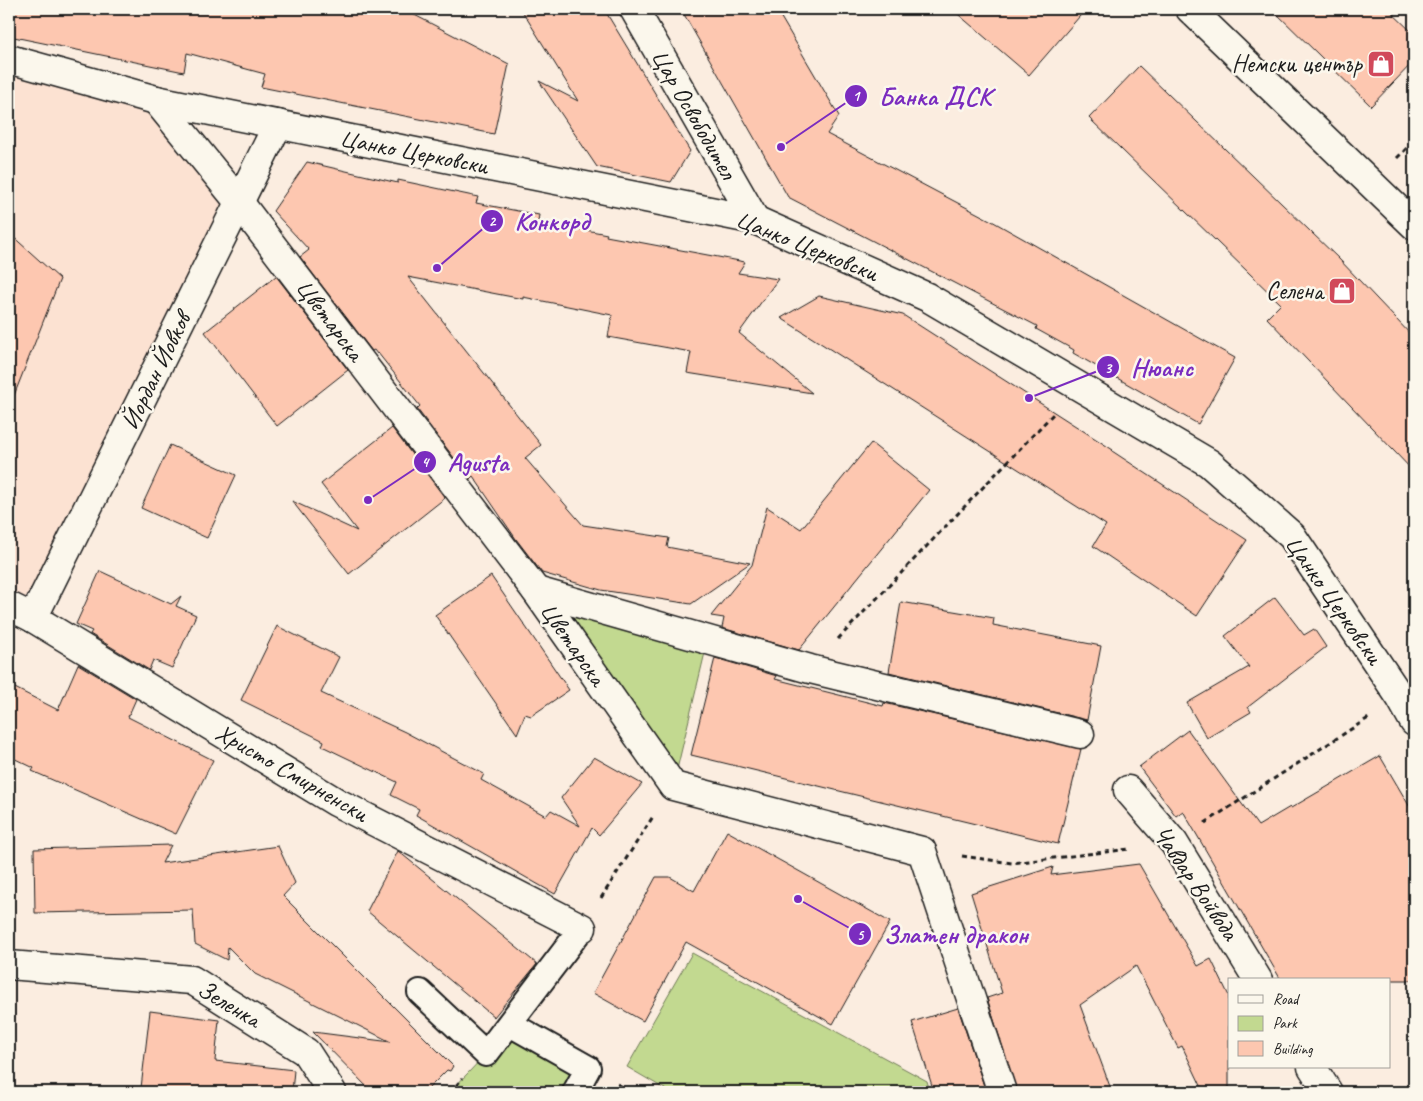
<svg xmlns="http://www.w3.org/2000/svg" width="1423" height="1101" font-family="Caveat,sans-serif">
<rect width="100%" height="100%" fill="#fbede0"/>
<filter id="ink" filterUnits="userSpaceOnUse"><feTurbulence type="fractalNoise" baseFrequency=".02" numOctaves="2"/><feDisplacementMap in="SourceGraphic" scale="10" xChannelSelector="R" yChannelSelector="G"/><feConvolveMatrix kernelMatrix="1 2 1 2 8 2 1 2 1" color-interpolation-filters="sRGB"/></filter>
<g filter="url(#ink)">
<!-- built -->
<path fill="#fce2d2" d="M 9,59 L 156,100 L 239,202 L 33,618 L 9,606 Z"/>
<!-- green -->
<g fill="#c2d990" stroke="#6f7a56">
<path d="M 536,591 L 708,640 L 673,786 Z"/>
<path d="M 692,953 L 927,1081 L 930,1092 L 670,1092 L 627,1067 Z"/>
<path d="M 510,1024 L 588,1068 L 575,1092 L 450,1092 L 486,1054 Z"/>
</g>
<!-- building -->
<g fill="#fdc7b0" stroke="#1c1c1c">
<path d="M 9,9 L 403,9 L 509,64 L 494,134 L 261,87 L 265,74 L 187,53 L 184,72 L 9,36 Z"/>
<path d="M 521,9 L 604,9 L 690,151 L 671,182 L 597,167 L 539,81 L 578,101 Z"/>
<path d="M 681,9 L 776,9 L 839,116 L 827,134 L 990,220 L 1235,358 L 1198,424 L 1073,353 L 1074,350 L 1036,329 L 1037,326 L 788,197 Z"/>
<path d="M 952,9 L 1086,9 L 1029,75 Z"/>
<path d="M 1272,9 L 1388,9 L 1414,34 L 1414,61 L 1371,106 Z"/>
<path d="M 1139,66 L 1339,259 L 1414,338 L 1414,472 L 1267,318 L 1281,304 L 1089,118 Z"/>
<path d="M 307,162 L 398,183 L 398,180 L 478,197 L 476,203 L 539,215 L 538,221 L 607,234 L 606,236 L 745,262 L 738,273 L 778,279 L 739,333 L 812,393 L 687,373 L 691,352 L 608,337 L 612,315 L 523,297 L 523,299 L 408,277 L 541,445 L 525,458 L 583,525 L 669,538 L 667,547 L 750,563 L 691,604 L 601,590 L 542,573 L 516,539 L 473,476 L 470,479 L 417,409 L 420,406 L 378,353 L 377,354 L 374,350 L 372,351 L 300,257 L 309,250 L 273,211 Z"/>
<path d="M 9,233 L 60,279 L 11,403 L 9,403 Z"/>
<path d="M 276,276 L 348,370 L 277,426 L 205,332 Z"/>
<path d="M 819,296 L 903,315 L 1113,450 L 1112,451 L 1247,540 L 1197,616 L 1093,546 L 1106,525 L 781,318 Z"/>
<path d="M 392,428 L 445,498 L 349,574 L 292,501 L 357,531 L 321,484 Z"/>
<path d="M 871,443 L 929,490 L 799,650 L 722,628 L 724,618 L 711,616 L 752,565 L 767,507 L 801,529 Z"/>
<path d="M 170,445 L 236,475 L 207,538 L 141,508 Z"/>
<path d="M 100,571 L 171,604 L 181,596 L 176,606 L 196,615 L 172,668 L 153,660 L 149,670 L 90,634 L 92,631 L 76,624 Z"/>
<path d="M 491,576 L 569,690 L 531,716 L 525,714 L 517,734 L 435,615 Z"/>
<path d="M 1275,597 L 1304,635 L 1314,629 L 1326,647 L 1248,707 L 1251,712 L 1207,738 L 1187,703 L 1249,667 L 1225,636 Z"/>
<path d="M 901,602 L 994,618 L 993,625 L 1101,646 L 1087,720 L 889,672 Z"/>
<path d="M 277,626 L 339,657 L 321,693 L 405,732 L 484,774 L 481,780 L 546,816 L 551,810 L 580,826 L 561,798 L 594,757 L 642,784 L 599,835 L 592,828 L 555,894 L 416,815 L 419,809 L 391,795 L 397,782 L 322,746 L 324,741 L 241,700 Z"/>
<path d="M 715,658 L 777,676 L 775,679 L 883,706 L 884,703 L 1081,749 L 1058,844 L 691,755 Z"/>
<path d="M 78,664 L 136,699 L 128,717 L 213,760 L 176,834 L 32,771 L 34,768 L 9,756 L 9,685 L 58,710 Z"/>
<path d="M 1188,730 L 1258,826 L 1290,807 L 1291,808 L 1380,756 L 1414,814 L 1414,980 L 1281,980 L 1183,811 L 1176,816 L 1139,767 Z"/>
<path d="M 727,831 L 890,922 L 833,1024 L 686,942 L 643,1021 L 593,993 L 656,877 L 670,877 L 694,891 Z"/>
<path d="M 171,845 L 162,863 L 278,846 L 295,883 L 283,896 L 453,1066 L 450,1071 L 447,1070 L 425,1092 L 372,1092 L 313,1032 L 391,1042 L 255,974 L 228,947 L 227,960 L 195,944 L 193,910 L 35,913 L 34,849 Z"/>
<path d="M 398,851 L 537,964 L 494,1017 L 367,911 Z"/>
<path d="M 1139,864 L 1198,966 L 1211,959 L 1229,996 L 1229,1092 L 1204,1092 L 1182,1046 L 1178,1048 L 1136,966 L 1080,1005 L 1112,1092 L 1017,1092 L 987,998 L 1002,993 L 971,893 L 1053,867 L 1051,875 Z"/>
<path d="M 958,1008 L 986,1092 L 934,1092 L 912,1022 Z"/>
<path d="M 150,1011 L 219,1020 L 215,1061 L 294,1070 L 292,1092 L 170,1092 L 141,1088 Z"/>
</g>
<g fill="none" stroke-linecap="round" stroke-linejoin="round">
<!-- service casing -->
<g stroke="#1c1c1c" stroke-width="28">
<g id="service">
<path d="M 420,992 L 486,1054 L 582,928"/>
<path d="M 510,1024 L 588,1068 L 575,1092"/>
</g>
</g>
<!-- minor casing -->
<g stroke="#1c1c1c" stroke-width="31">
<g id="minor">
<path d="M 634,9 L 755,220"/>
<path d="M 9,59 L 156,100 L 755,220 L 927,297 L 1209,463 L 1292,536 L 1400,697 L 1414,722"/>
<path d="M 156,100 L 239,202 L 536,591 L 673,786 L 922,851 L 1002,1092"/>
<path d="M 536,591 L 810,669 L 1080,734"/>
<path d="M 9,606 L 33,618 L 336,802 L 582,928"/>
<path d="M 33,618 L 278,124"/>
<path d="M 1128,790 L 1174,843 L 1258,980"/>
<path d="M 9,965 L 192,980 L 306,1052 L 332,1092"/>
<path d="M 1312,1067 L 1328,1092"/>
</g>
</g>
<!-- secondary casing -->
<g stroke="#1c1c1c" stroke-width="31">
<path id="secondary" d="M 1190,9 L 1414,225"/>
</g>
<!-- path -->
<g stroke="#1c1c1c" stroke-width="3" stroke-dasharray="5 4" stroke-linecap="butt">
<path d="M 1397,158 L 1414,141"/>
<path d="M 838,639 L 1055,412"/>
<path d="M 1205,823 L 1370,717"/>
<path d="M 962,856 L 1012,863 L 1130,849"/>
<path d="M 601,898 L 654,815"/>
<path d="M 617,1084 L 632,1092"/>
<path d="M 450,1092 L 463,1078"/>
</g>
<!-- service -->
<use href="#service" stroke="#fbf7ec" stroke-width="24"/>
<!-- minor -->
<use href="#minor" stroke="#fbf7ec" stroke-width="28"/>
<!-- secondary -->
<use href="#secondary" stroke="#fbf7ec" stroke-width="28"/>
</g>
</g>
<!-- icons -->
<defs>
<g id="shop-square" transform="scale(1.4375)"><rect x="-9" y="-9" width="18" height="18" rx="4" fill="#d1495b" stroke="#fbf7ec"/><path d="M-5-2.5h2.3a2.7 3.5 0 0 1 5.4 0H5L5.5 6h-11ZM-1.5-2.5h3a1.5 2.3 0 0 0-3 0Z" fill="#fff"/></g>
</defs>
<g fill-rule="evenodd">
<use href="#shop-square" x="1381" y="64"/>
<use href="#shop-square" x="1342" y="291"/>
</g>
<g text-anchor="middle" dominant-baseline="central" stroke-width="5" stroke-linejoin="round" paint-order="stroke">
<!-- poi labels -->
<g font-size="25" fill="#1c1c1c" stroke="#fbf7ec" text-anchor="end">
<text x="1362" y="64">Немски център</text>
<text x="1323" y="291">Селена</text>
</g>
<!-- street labels -->
<g font-size="25" fill="#1c1c1c" stroke="#fbf7ec">
<text transform="translate(694 114) rotate(60)">Цар Освободител</text>
<text transform="translate(414 152) rotate(11)">Цанко Церковски</text>
<text transform="translate(807 246) rotate(22)">Цанко Церковски</text>
<text transform="translate(330 320) rotate(53)">Цветарска</text>
<text transform="translate(156 371) rotate(-64)">Йордан Йовков</text>
<text transform="translate(1334 600) rotate(55)">Цанко Церковски</text>
<text transform="translate(573 644) rotate(55)">Цветарска</text>
<text transform="translate(292 773) rotate(30)">Христо Смирненски</text>
<text transform="translate(1196 883) rotate(56)">Чавдар Войвода</text>
<text transform="translate(229 1004) rotate(31)">Зеленка</text>
</g>
</g>
<!-- callouts -->
<path fill="none" stroke="#7b2cbf" stroke-width="2" d="M781 147L856 96M437 268L492 221M1029 398L1108 367M368 500L425 462M798 899L860 934"/>
<g fill="#7b2cbf" stroke="#fbf7ec" stroke-width="2">
<circle cx="781" cy="147" r="5"/>
<circle cx="437" cy="268" r="5"/>
<circle cx="1029" cy="398" r="5"/>
<circle cx="368" cy="500" r="5"/>
<circle cx="798" cy="899" r="5"/>
<circle cx="856" cy="96" r="12"/>
<circle cx="492" cy="221" r="12"/>
<circle cx="1108" cy="367" r="12"/>
<circle cx="425" cy="462" r="12"/>
<circle cx="860" cy="934" r="12"/>
</g>
<g font-size="15" text-anchor="middle" font-weight="bold" fill="#fff">
<text x="856" y="101">1</text>
<text x="492" y="226">2</text>
<text x="1108" y="373">3</text>
<text x="425" y="467">4</text>
<text x="860" y="940">5</text>
</g>
<g font-size="26" text-anchor="middle" font-weight="bold" fill="#7b2cbf" stroke="#fbf7ec" stroke-width="5" stroke-linejoin="round" paint-order="stroke">
<text x="935" y="105">Банка ДСК</text>
<text x="552" y="230">Конкорд</text>
<text x="1162" y="376">Нюанс</text>
<text x="478" y="471">Agusta</text>
<text x="956" y="943">Златен дракон</text>
</g>
<!-- margin -->
<rect width="1423" height="1101" fill="none" stroke="#fbf7ec" stroke-width="30"/>
<rect x="15" y="15" width="1393" height="1071" fill="none" stroke="#1c1c1c" stroke-width="2" filter="url(#ink)"/>
<!-- legend -->
<rect x="1228" y="978" width="162" height="90" fill="#fbf7ec" stroke="#a29f99"/>
<rect x="1238" y="995" width="25" height="8" fill="#fbf7ec" stroke="#a29f99"/>
<text x="1273" y="1004" font-size="15" fill="#1c1c1c">Road</text>
<rect x="1238" y="1016" width="25" height="15" fill="#c2d990" stroke="#a29f99"/>
<text x="1273" y="1028" font-size="15" fill="#1c1c1c">Park</text>
<rect x="1238" y="1041" width="25" height="15" fill="#fdc7b0" stroke="#a29f99"/>
<text x="1273" y="1054" font-size="15" fill="#1c1c1c">Building</text>
</svg>
